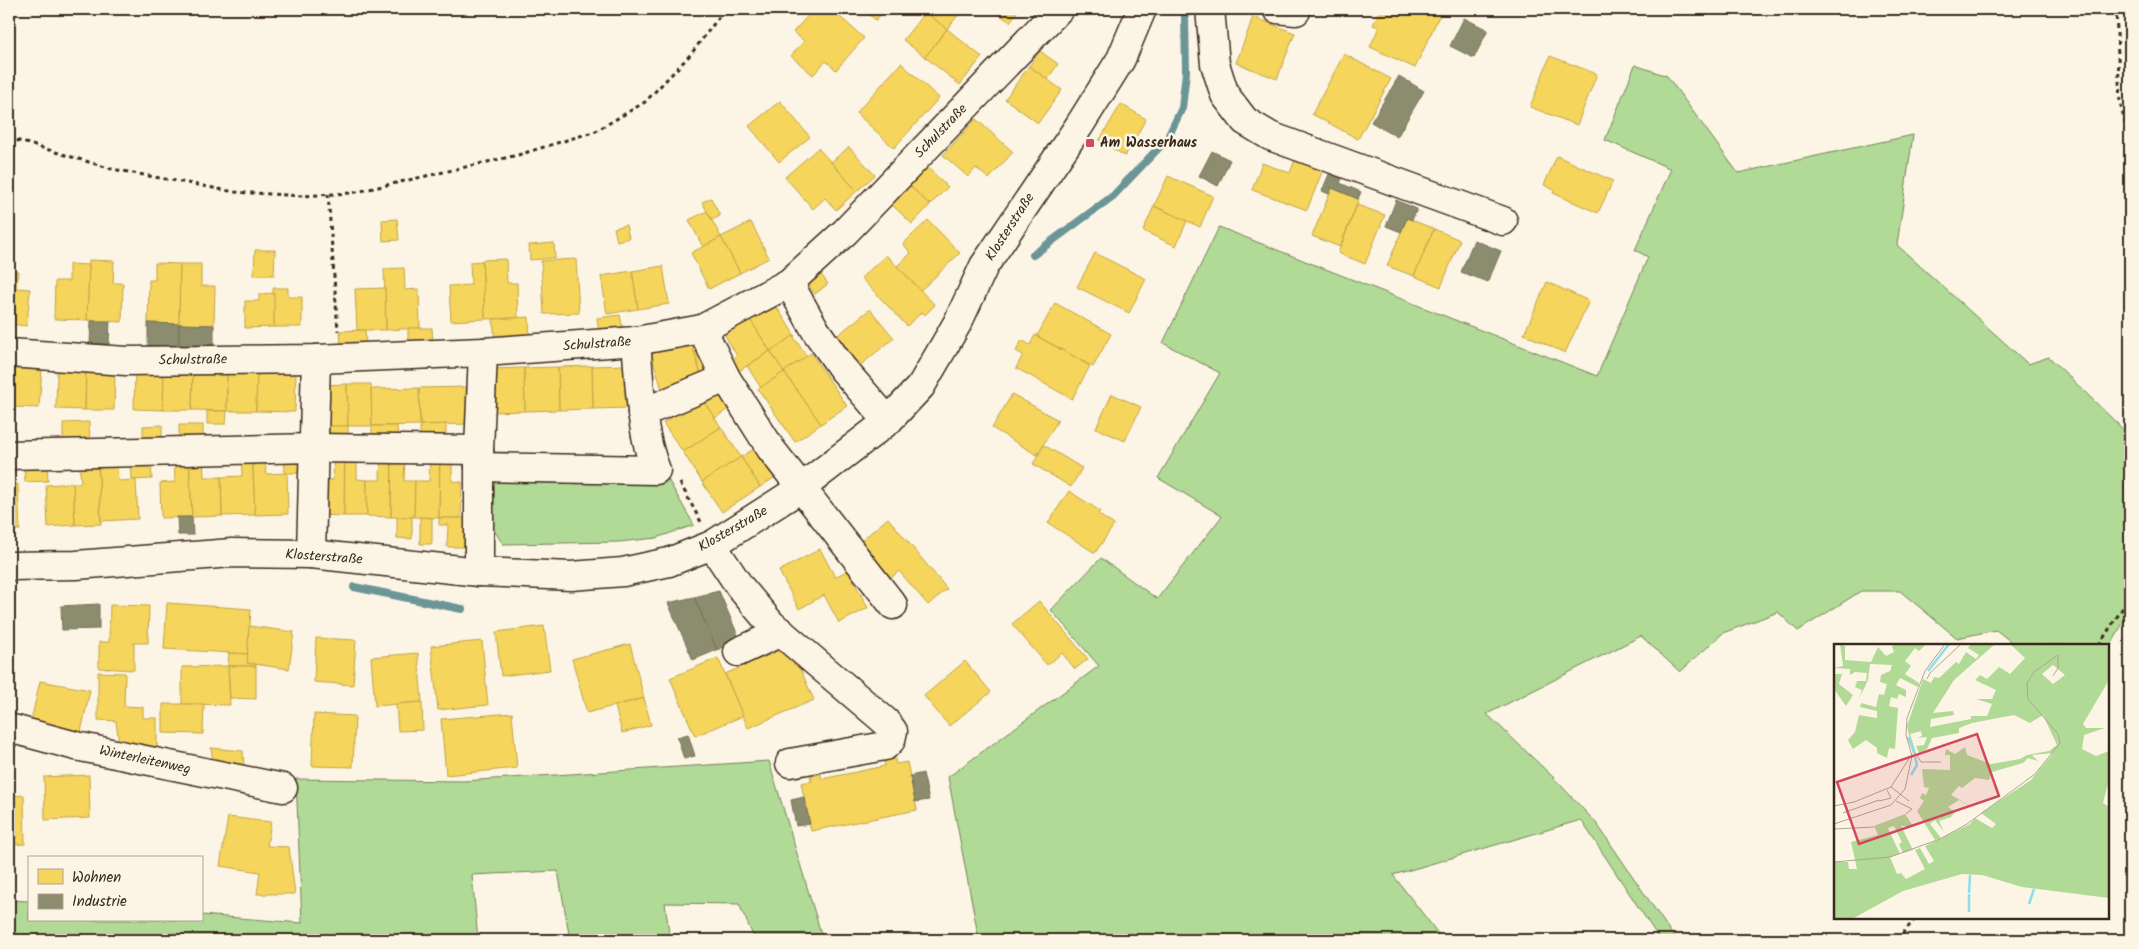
<svg xmlns="http://www.w3.org/2000/svg" width="2139" height="949" font-family="Kalam,sans-serif">
<rect width="100%" height="100%" fill="#fcf5e5"/>
<filter id="ink" filterUnits="userSpaceOnUse"><feTurbulence type="fractalNoise" baseFrequency=".02" numOctaves="2"/><feDisplacementMap in="SourceGraphic" scale="10" xChannelSelector="R" yChannelSelector="G"/><feConvolveMatrix kernelMatrix="1 2 1 2 8 2 1 2 1" color-interpolation-filters="sRGB"/></filter>
<g filter="url(#ink)">
<!-- green -->
<g fill="#b0da96" stroke="#76825a">
<path d="M 1635,65 L 1667,76 L 1738,173 L 1913,135 L 1897,245 L 2028,364 L 2049,357 L 2130,436 L 2130,619 L 2123,623 L 2108,651 L 2108,645 L 2015,645 L 1996,630 L 1957,638 L 1900,591 L 1861,591 L 1798,631 L 1778,612 L 1723,633 L 1680,672 L 1641,636 L 1487,714 L 1554,778 L 1597,824 L 1676,940 L 1660,940 L 1581,820 L 1393,875 L 1443,940 L 979,940 L 948,777 L 1099,666 L 1051,610 L 1101,558 L 1157,599 L 1222,516 L 1158,478 L 1220,373 L 1163,343 L 1219,227 L 1597,376 L 1648,257 L 1635,250 L 1671,169 L 1605,140 Z"/>
<path d="M 489,474 L 666,476 L 694,525 L 656,538 L 619,542 L 503,544 L 491,526 Z"/>
<path d="M 769,761 L 823,940 L 755,940 L 739,904 L 665,903 L 670,940 L 570,940 L 558,871 L 472,875 L 478,940 L 9,940 L 9,900 L 29,901 L 29,920 L 201,920 L 201,915 L 302,923 L 296,779 L 463,781 Z"/>
</g>
<!-- homes -->
<g fill="#f6d55c" stroke="#bea249">
<path d="M 814,9 L 831,9 L 864,38 L 836,70 L 826,61 L 813,75 L 791,56 L 804,41 L 793,32 Z"/>
<path d="M 861,9 L 885,9 L 876,20 Z"/>
<path d="M 928,9 L 963,9 L 947,29 L 925,12 Z"/>
<path d="M 991,9 L 1019,9 L 1010,22 Z"/>
<path d="M 1380,9 L 1387,11 L 1388,9 L 1428,9 L 1440,14 L 1415,68 L 1370,47 L 1379,27 L 1373,25 Z"/>
<path d="M 925,12 L 947,29 L 925,57 L 903,40 Z"/>
<path d="M 1253,17 L 1295,33 L 1277,79 L 1236,63 Z"/>
<path d="M 947,29 L 982,57 L 960,85 L 925,57 Z"/>
<path d="M 1040,51 L 1058,64 L 1047,80 L 1029,66 Z"/>
<path d="M 1344,54 L 1391,79 L 1358,139 L 1312,114 Z"/>
<path d="M 1550,56 L 1597,74 L 1577,125 L 1530,107 Z"/>
<path d="M 901,63 L 939,98 L 894,148 L 856,113 Z"/>
<path d="M 1029,66 L 1062,90 L 1038,123 L 1005,99 Z"/>
<path d="M 780,101 L 810,137 L 779,162 L 749,126 Z"/>
<path d="M 1121,104 L 1146,119 L 1125,156 L 1099,141 Z"/>
<path d="M 976,119 L 1013,152 L 989,179 L 976,168 L 968,177 L 943,155 Z"/>
<path d="M 849,147 L 875,175 L 857,191 L 831,162 Z"/>
<path d="M 818,148 L 857,191 L 836,210 L 825,198 L 813,209 L 785,177 Z"/>
<path d="M 1557,156 L 1613,181 L 1598,213 L 1553,193 L 1554,190 L 1544,185 Z"/>
<path d="M 1296,157 L 1324,167 L 1307,210 L 1252,190 L 1262,163 L 1290,173 Z"/>
<path d="M 923,163 L 948,187 L 930,205 L 905,181 Z"/>
<path d="M 1168,176 L 1213,196 L 1200,227 L 1154,206 Z"/>
<path d="M 905,181 L 930,205 L 912,224 L 887,200 Z"/>
<path d="M 1332,188 L 1359,199 L 1340,247 L 1312,236 Z"/>
<path d="M 711,198 L 720,216 L 712,220 L 702,202 Z"/>
<path d="M 1357,205 L 1385,215 L 1365,264 L 1338,253 Z"/>
<path d="M 1154,206 L 1187,221 L 1176,246 L 1143,231 Z"/>
<path d="M 707,211 L 721,237 L 703,247 L 689,220 Z"/>
<path d="M 1407,218 L 1434,229 L 1414,276 L 1387,266 Z"/>
<path d="M 397,219 L 399,240 L 383,241 L 382,220 Z"/>
<path d="M 928,220 L 960,253 L 920,291 L 897,266 L 911,253 L 903,244 Z"/>
<path d="M 751,222 L 769,258 L 740,273 L 721,237 Z"/>
<path d="M 626,225 L 629,238 L 617,241 L 614,228 Z"/>
<path d="M 1434,229 L 1460,240 L 1441,287 L 1414,276 Z"/>
<path d="M 721,237 L 740,273 L 709,289 L 691,253 Z"/>
<path d="M 554,243 L 555,258 L 530,260 L 529,245 Z"/>
<path d="M 255,250 L 275,250 L 274,275 L 254,275 Z"/>
<path d="M 1095,253 L 1146,279 L 1129,313 L 1077,287 Z"/>
<path d="M 886,255 L 935,305 L 925,315 L 922,312 L 907,326 L 861,278 Z"/>
<path d="M 506,259 L 507,283 L 517,283 L 518,318 L 485,319 L 482,260 Z"/>
<path d="M 576,259 L 579,313 L 544,314 L 541,261 Z"/>
<path d="M 89,260 L 114,261 L 113,283 L 123,283 L 122,322 L 87,320 Z"/>
<path d="M 482,261 L 485,319 L 451,321 L 449,286 L 471,285 L 470,262 Z"/>
<path d="M 155,263 L 180,264 L 179,324 L 148,323 L 149,280 L 155,280 Z"/>
<path d="M 69,264 L 89,265 L 87,320 L 54,319 L 55,281 L 69,281 Z"/>
<path d="M 180,264 L 201,264 L 201,286 L 215,286 L 214,325 L 179,324 Z"/>
<path d="M 663,266 L 669,304 L 638,309 L 632,271 Z"/>
<path d="M 404,268 L 405,290 L 419,289 L 420,328 L 386,330 L 384,269 Z"/>
<path d="M 9,271 L 18,271 L 16,288 L 30,289 L 27,326 L 9,324 Z"/>
<path d="M 632,271 L 638,309 L 607,314 L 601,276 Z"/>
<path d="M 820,273 L 828,284 L 815,294 L 807,283 Z"/>
<path d="M 1547,282 L 1589,301 L 1565,353 L 1524,334 Z"/>
<path d="M 273,288 L 288,288 L 288,297 L 302,297 L 302,327 L 274,327 Z"/>
<path d="M 385,288 L 386,330 L 357,330 L 355,289 Z"/>
<path d="M 274,293 L 274,327 L 245,328 L 245,301 L 259,301 L 259,294 Z"/>
<path d="M 773,301 L 795,336 L 770,351 L 748,316 Z"/>
<path d="M 1055,303 L 1111,334 L 1093,367 L 1037,336 Z"/>
<path d="M 870,309 L 894,338 L 857,368 L 833,339 Z"/>
<path d="M 620,315 L 623,330 L 599,333 L 597,318 Z"/>
<path d="M 748,316 L 770,351 L 739,371 L 731,359 L 737,356 L 723,332 Z"/>
<path d="M 529,317 L 530,339 L 495,341 L 493,319 Z"/>
<path d="M 408,328 L 432,328 L 433,344 L 408,345 Z"/>
<path d="M 365,330 L 366,345 L 341,346 L 340,331 Z"/>
<path d="M 1035,335 L 1090,366 L 1072,399 L 1016,368 L 1023,355 L 1016,351 L 1022,340 L 1030,345 Z"/>
<path d="M 793,336 L 807,356 L 784,372 L 770,351 Z"/>
<path d="M 691,342 L 703,381 L 663,393 L 651,353 Z"/>
<path d="M 691,342 L 712,372 L 702,377 Z"/>
<path d="M 770,351 L 784,372 L 761,388 L 747,366 Z"/>
<path d="M 811,353 L 847,406 L 821,424 L 784,372 Z"/>
<path d="M 626,365 L 627,408 L 593,409 L 592,366 Z"/>
<path d="M 9,366 L 15,366 L 12,407 L 9,406 Z"/>
<path d="M 15,366 L 42,368 L 39,408 L 12,407 Z"/>
<path d="M 592,366 L 593,409 L 559,410 L 558,367 Z"/>
<path d="M 558,367 L 559,410 L 525,411 L 524,368 Z"/>
<path d="M 524,368 L 525,411 L 491,412 L 490,369 Z"/>
<path d="M 135,370 L 164,371 L 163,410 L 134,409 Z"/>
<path d="M 57,371 L 86,371 L 85,410 L 56,409 Z"/>
<path d="M 86,371 L 115,372 L 114,410 L 85,410 Z"/>
<path d="M 164,371 L 193,371 L 192,410 L 163,410 Z"/>
<path d="M 193,371 L 227,372 L 227,411 L 192,410 Z"/>
<path d="M 227,372 L 257,373 L 256,411 L 227,411 Z"/>
<path d="M 784,372 L 821,424 L 795,442 L 758,389 Z"/>
<path d="M 257,373 L 296,373 L 295,412 L 256,411 Z"/>
<path d="M 347,384 L 348,426 L 324,427 L 324,385 Z"/>
<path d="M 347,384 L 371,384 L 372,426 L 348,426 Z"/>
<path d="M 721,385 L 734,405 L 715,418 L 701,398 Z"/>
<path d="M 470,387 L 470,424 L 420,425 L 419,388 Z"/>
<path d="M 419,388 L 420,425 L 372,426 L 371,389 Z"/>
<path d="M 1012,394 L 1058,420 L 1037,455 L 992,428 Z"/>
<path d="M 1112,394 L 1141,407 L 1125,441 L 1096,428 Z"/>
<path d="M 701,398 L 721,427 L 683,452 L 663,423 Z"/>
<path d="M 207,411 L 227,411 L 226,424 L 207,424 Z"/>
<path d="M 89,422 L 90,443 L 63,443 L 63,423 Z"/>
<path d="M 446,424 L 446,444 L 420,444 L 420,425 Z"/>
<path d="M 162,425 L 162,439 L 143,439 L 143,426 Z"/>
<rect x="179" y="425" width="24" height="13"/>
<rect x="325" y="426" width="23" height="14"/>
<path d="M 372,426 L 397,426 L 398,442 L 372,442 Z"/>
<path d="M 721,427 L 741,457 L 702,482 L 683,452 Z"/>
<path d="M 760,445 L 780,474 L 760,487 L 741,457 Z"/>
<path d="M 1044,445 L 1082,468 L 1071,487 L 1033,464 Z"/>
<path d="M 302,449 L 303,473 L 285,473 L 284,450 Z"/>
<path d="M 265,450 L 266,474 L 287,473 L 288,514 L 255,515 L 252,451 Z"/>
<path d="M 241,451 L 252,451 L 255,515 L 222,516 L 221,477 L 242,476 Z"/>
<path d="M 334,452 L 345,452 L 344,516 L 320,515 L 320,479 L 333,480 Z"/>
<path d="M 345,452 L 357,453 L 357,479 L 367,480 L 367,516 L 344,516 Z"/>
<path d="M 381,453 L 392,453 L 391,517 L 367,516 L 367,480 L 380,480 Z"/>
<path d="M 392,453 L 405,454 L 404,481 L 415,481 L 414,517 L 391,517 Z"/>
<path d="M 430,454 L 440,455 L 439,518 L 414,517 L 415,481 L 429,481 Z"/>
<path d="M 189,455 L 192,517 L 161,518 L 160,483 L 175,482 L 174,456 Z"/>
<path d="M 189,455 L 203,455 L 204,477 L 221,477 L 222,516 L 192,517 Z"/>
<path d="M 440,455 L 452,455 L 452,481 L 462,482 L 461,518 L 439,518 Z"/>
<path d="M 151,457 L 152,479 L 132,480 L 131,458 Z"/>
<path d="M 741,457 L 760,487 L 722,512 L 702,482 Z"/>
<path d="M 117,459 L 118,481 L 136,480 L 138,519 L 101,521 L 98,460 Z"/>
<path d="M 47,460 L 48,481 L 25,482 L 24,462 Z"/>
<path d="M 98,460 L 101,524 L 75,525 L 73,483 L 81,483 L 79,461 Z"/>
<path d="M 73,483 L 75,525 L 48,527 L 46,485 Z"/>
<path d="M 18,484 L 20,530 L 9,530 L 9,485 Z"/>
<path d="M 1069,491 L 1100,511 L 1098,514 L 1114,525 L 1095,553 L 1048,523 Z"/>
<path d="M 397,517 L 412,517 L 412,539 L 397,538 Z"/>
<path d="M 420,517 L 432,518 L 432,544 L 420,544 Z"/>
<path d="M 439,518 L 465,518 L 464,547 L 447,547 L 448,525 L 439,525 Z"/>
<path d="M 888,518 L 947,589 L 928,605 L 899,571 L 886,582 L 855,546 Z"/>
<path d="M 820,549 L 835,577 L 848,570 L 868,608 L 839,623 L 824,595 L 799,609 L 779,571 Z"/>
<path d="M 1039,601 L 1088,659 L 1075,669 L 1062,653 L 1047,665 L 1012,624 Z"/>
<path d="M 167,603 L 251,609 L 248,654 L 164,649 Z"/>
<path d="M 110,605 L 149,606 L 148,643 L 134,643 L 134,670 L 99,668 L 99,642 L 109,642 Z"/>
<path d="M 249,626 L 294,632 L 289,669 L 247,663 Z"/>
<path d="M 544,626 L 550,670 L 501,676 L 496,632 Z"/>
<path d="M 316,638 L 356,640 L 353,685 L 314,682 Z"/>
<path d="M 482,641 L 488,705 L 438,710 L 431,646 Z"/>
<path d="M 630,644 L 644,698 L 587,713 L 572,659 Z"/>
<path d="M 790,646 L 814,700 L 748,728 L 725,674 Z"/>
<path d="M 229,653 L 248,654 L 247,663 L 256,664 L 256,666 L 228,666 Z"/>
<path d="M 418,653 L 422,702 L 375,706 L 371,657 Z"/>
<path d="M 718,658 L 743,716 L 695,736 L 670,678 Z"/>
<path d="M 965,661 L 991,692 L 949,726 L 924,696 Z"/>
<path d="M 228,666 L 256,666 L 256,699 L 230,698 Z"/>
<path d="M 228,666 L 230,705 L 182,704 L 182,667 Z"/>
<path d="M 98,672 L 125,673 L 124,706 L 143,707 L 143,718 L 157,718 L 157,752 L 119,744 L 116,721 L 98,720 Z"/>
<path d="M 40,681 L 90,690 L 81,732 L 31,721 Z"/>
<path d="M 644,698 L 651,725 L 622,733 L 615,706 Z"/>
<path d="M 422,702 L 423,730 L 398,731 L 396,704 Z"/>
<path d="M 163,704 L 204,704 L 203,734 L 163,733 Z"/>
<path d="M 512,713 L 517,768 L 446,775 L 441,719 Z"/>
<path d="M 314,714 L 355,716 L 353,767 L 312,766 Z"/>
<path d="M 211,748 L 243,751 L 244,770 L 213,761 Z"/>
<path d="M 895,758 L 896,764 L 907,762 L 917,810 L 811,831 L 801,783 L 812,781 L 810,776 L 821,774 L 822,779 L 885,766 L 884,761 Z"/>
<path d="M 89,775 L 90,818 L 45,820 L 44,777 Z"/>
<path d="M 24,795 L 25,844 L 9,845 L 9,796 Z"/>
<path d="M 228,817 L 271,822 L 267,846 L 289,847 L 295,894 L 257,894 L 260,872 L 220,866 Z"/>
</g>
<!-- industry -->
<g fill="#8c8c6e" stroke="#746f56">
<path d="M 1464,18 L 1488,30 L 1474,58 L 1450,46 Z"/>
<path d="M 1399,76 L 1424,91 L 1397,137 L 1371,122 Z"/>
<path d="M 1212,151 L 1230,160 L 1218,186 L 1199,176 Z"/>
<path d="M 1332,167 L 1345,172 L 1340,183 L 1361,192 L 1358,199 L 1332,188 L 1329,194 L 1322,191 Z"/>
<path d="M 1396,200 L 1417,209 L 1412,220 L 1407,218 L 1401,232 L 1386,226 Z"/>
<path d="M 1474,240 L 1501,251 L 1488,282 L 1461,272 Z"/>
<path d="M 91,321 L 110,321 L 109,344 L 90,343 Z"/>
<path d="M 148,323 L 179,324 L 179,347 L 148,347 Z"/>
<path d="M 179,324 L 214,325 L 214,348 L 179,347 Z"/>
<path d="M 177,517 L 192,517 L 193,535 L 178,535 Z"/>
<path d="M 719,591 L 740,640 L 717,650 L 694,597 Z"/>
<path d="M 694,597 L 717,650 L 693,660 L 668,603 Z"/>
<path d="M 99,604 L 99,629 L 62,630 L 61,606 Z"/>
<path d="M 688,734 L 695,756 L 684,759 L 677,737 Z"/>
<path d="M 923,773 L 929,800 L 915,802 L 910,776 Z"/>
<path d="M 804,797 L 810,824 L 796,826 L 791,800 Z"/>
</g>
<g fill="none" stroke-linecap="round" stroke-linejoin="round">
<!-- stream -->
<g stroke="#6c9598" stroke-width="8">
<path d="M 1033,255 L 1113,196 L 1167,139 L 1182,108 L 1186,72 L 1185,17"/>
<path d="M 354,587 L 462,609"/>
</g>
<!-- minor casing -->
<g stroke="#3b2a1e" stroke-width="31">
<g id="minor">
<path d="M 1210,9 L 1215,64 L 1225,95 L 1245,121 L 1270,136 L 1503,221"/>
<path d="M 1277,9 L 1296,11"/>
<path d="M 789,283 L 816,331 L 842,368 L 888,421"/>
<path d="M 702,329 L 726,378 L 771,449 L 893,605"/>
<path d="M 9,353 L 126,361 L 316,359 L 483,352 L 636,341 L 702,329 L 789,283 L 845,232 L 1059,9"/>
<path d="M 642,413 L 726,378"/>
<path d="M 9,455 L 314,448 L 479,450"/>
<path d="M 479,467 L 656,470 C 640,430 640,384 636,341"/>
<path d="M 712,545 L 740,587 L 771,624 L 886,722 L 893,731 L 891,740 L 885,746 L 790,763"/>
<path d="M 311,554 L 316,359"/>
<path d="M 9,566 L 76,565 L 232,553 L 311,554 L 479,572 L 571,576 L 623,572 L 669,562 L 712,545 L 801,488 L 888,421 L 921,386 L 958,322 L 984,266 L 1079,126 L 1121,59 L 1142,9"/>
<path d="M 479,572 L 479,450 L 483,352"/>
<path d="M 738,652 L 781,632"/>
<path d="M 9,728 L 76,746 L 283,788"/>
</g>
</g>
<!-- path -->
<g stroke="#3b2a1e" stroke-width="3" stroke-dasharray="4 4" stroke-linecap="butt">
<path d="M 2116,9 L 2120,103 L 2130,142"/>
<path d="M 9,138 L 112,169 L 235,192 L 304,196 L 352,193 L 518,155 L 596,131 L 645,102 L 691,54 L 725,9"/>
<path d="M 328,194 L 338,331"/>
<path d="M 680,483 L 701,522"/>
<path d="M 2099,645 L 2122,609 L 2130,603"/>
<path d="M 1897,940 L 1916,918"/>
</g>
<!-- minor -->
<use href="#minor" stroke="#fcf5e5" stroke-width="28"/>
</g>
</g>
<!-- markers -->
<rect fill="#d1495b" stroke="#fcf5e5" stroke-width="2" x="1085" y="138" width="10" height="10" rx="2.5"/>
<g text-anchor="middle" dominant-baseline="central" stroke-width="5" stroke-linejoin="round" paint-order="stroke">
<!-- street labels -->
<g font-size="14" fill="#3b2a1e" stroke="#fcf5e5">
<text transform="translate(941 131) rotate(-46)">Schulstraße</text>
<text transform="translate(1010 227) rotate(-57)">Klosterstraße</text>
<text transform="translate(597 344) rotate(-4)">Schulstraße</text>
<text transform="translate(193 360) rotate(-1)">Schulstraße</text>
<text transform="translate(733 529) rotate(-30)">Klosterstraße</text>
<text transform="translate(324 557) rotate(4)">Klosterstraße</text>
<text transform="translate(145 760) rotate(12)">Winterleitenweg</text>
</g>
<!-- poi labels -->
<g font-size="14" font-weight="bold" fill="#3b2a1e" stroke="#fcf5e5" text-anchor="start">
<text x="1100" y="143">Am Wasserhaus</text>
</g>
</g>
<!-- overview -->
<g transform="translate(1834 644)">
<rect width="275" height="275" fill="#fcf5e5"/>
<path d="M 6,0 L 11,2 L 11,16 L 37,18 L 44,3 L 52,12 L 60,8 L 58,3 L 60,0 L 91,1 L 85,7 L 81,4 L 71,17 L 77,22 L 71,30 L 85,39 L 84,43 L 66,34 L 62,41 L 72,46 L 72,53 L 65,50 L 63,55 L 57,53 L 55,62 L 64,64 L 61,105 L 55,104 L 53,114 L 43,109 L 43,104 L 32,96 L 19,105 L 14,96 L 21,88 L 25,71 L 43,74 L 43,67 L 26,63 L 27,59 L 42,63 L 45,50 L 50,51 L 53,40 L 46,38 L 47,31 L 56,27 L 58,21 L 36,20 L 34,36 L 25,55 L 28,46 L 21,43 L 23,37 L 32,37 L 33,29 L 21,28 L 16,31 L 16,25 L 0,24 L 9,22 ZM 137,0 L 161,0 L 120,36 L 99,69 L 119,67 L 120,71 L 97,75 L 96,83 L 137,75 L 137,72 L 153,72 L 158,60 L 142,55 L 158,55 L 162,46 L 141,36 L 146,31 L 153,35 L 165,23 L 176,30 L 191,14 L 176,0 L 275,0 L 275,36 L 249,80 L 252,84 L 271,84 L 250,91 L 248,105 L 262,112 L 275,107 L 275,136 L 269,159 L 275,163 L 275,254 L 188,243 L 148,231 L 128,230 L 69,247 L 18,275 L 0,275 L 0,218 L 14,218 L 15,225 L 23,225 L 17,198 L 44,191 L 40,182 L 71,170 L 79,182 L 67,182 L 79,206 L 69,209 L 65,200 L 68,198 L 60,182 L 54,184 L 66,210 L 56,213 L 63,230 L 67,229 L 72,235 L 91,225 L 81,206 L 86,204 L 95,220 L 100,217 L 91,202 L 136,180 L 141,174 L 158,184 L 162,180 L 147,169 L 197,136 L 219,109 L 198,111 L 204,117 L 194,114 L 189,119 L 158,128 L 155,136 L 141,134 L 128,144 L 125,142 L 117,151 L 126,156 L 145,168 L 125,156 L 114,163 L 121,168 L 117,173 L 105,177 L 110,188 L 101,176 L 96,180 L 107,194 L 101,196 L 83,167 L 90,157 L 86,154 L 88,149 L 92,151 L 95,144 L 90,143 L 88,125 L 116,126 L 116,111 L 111,111 L 112,105 L 121,110 L 131,103 L 133,111 L 157,120 L 186,115 L 193,111 L 215,107 L 223,101 L 209,71 L 196,79 L 180,71 L 138,79 L 125,84 L 125,89 L 98,94 L 93,105 L 85,109 L 82,102 L 90,101 L 93,93 L 83,94 L 88,92 L 87,87 L 76,90 L 82,109 L 79,110 L 73,82 L 89,35 L 97,39 L 100,33 L 105,34 L 122,18 L 125,20 L 132,8 L 142,15 L 145,11 L 134,4 ZM 219,21 L 231,31 L 219,40 L 208,30 ZM 0,30 L 8,30 L 5,40 L 19,51 L 12,62 L 0,45 Z" fill="#b0da96" fill-rule="evenodd"/>
<path fill="none" stroke="#8dddea" stroke-width="2.5" d="M 94,27 L 115,0M 74,93 L 81,110M 77,131 L 83,121 L 81,113M 135,249 L 136,231M 135,250 L 135,268M 195,260 L 200,245"/>
<path fill="none" stroke="#afa495" stroke-width="1" d="M 93,35 L 96,29 L 127,0M 82,110 L 87,118 L 107,118M 57,143 L 75,157M 45,157 L 57,154 L 53,146M 62,157 L 78,165 L 72,170M 0,162 L 20,158 L 57,143 L 78,110M 9,169 L 45,156M 0,180 L 57,161 L 71,145 L 78,112 L 72,91 L 73,74 L 91,27 L 111,0M 0,185 L 40,183M 0,218 L 56,213 L 106,195 L 133,180 L 201,130 L 226,99 L 224,90 L 194,55 L 193,39 L 200,28 L 224,11 L 224,24 L 219,32"/>
<path fill="#d1495b" fill-opacity="0.15" stroke="#d1495b" stroke-width="2.5" d="M 143,90 L 165,152 L 25,200 L 3,138 Z"/>
<rect width="275" height="275" fill="none" stroke="#3b2a1e" stroke-width="2.5"/>
</g>
<!-- margin -->
<rect width="2139" height="949" fill="none" stroke="#fcf5e5" stroke-width="30"/>
<rect x="15" y="15" width="2109" height="919" fill="none" stroke="#3b2a1e" stroke-width="2" filter="url(#ink)"/>
<!-- legend -->
<rect x="28" y="856" width="175" height="65" fill="#fcf5e5" stroke="#afa495"/>
<rect x="38" y="869" width="25" height="15" fill="#f6d55c" stroke="#afa495"/>
<text x="72" y="882" font-size="15" fill="#3b2a1e">Wohnen</text>
<rect x="38" y="894" width="25" height="15" fill="#8c8c6e" stroke="#afa495"/>
<text x="72" y="906" font-size="15" fill="#3b2a1e">Industrie</text>
</svg>
